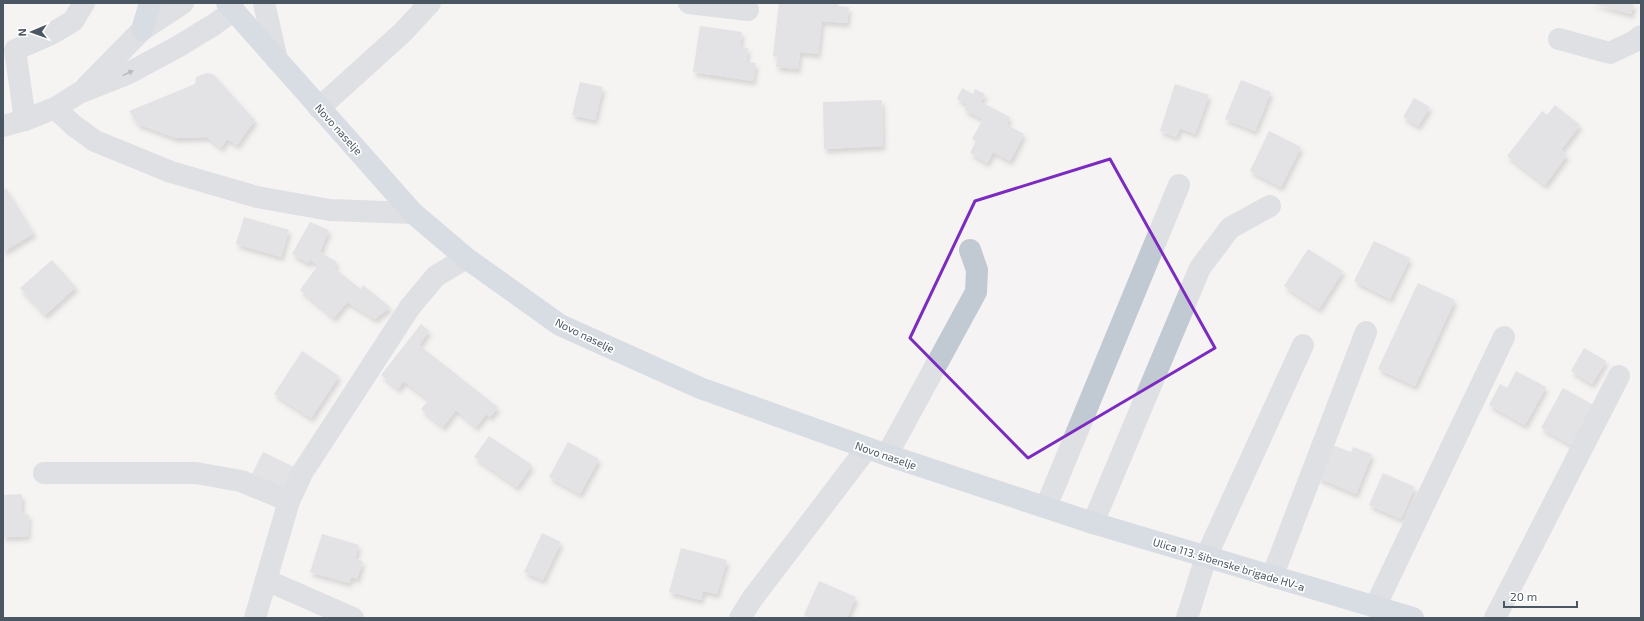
<svg xmlns="http://www.w3.org/2000/svg" width="1644" height="621" font-family="'Exo 2',sans-serif">
<defs>
<filter id="shadow"><feDropShadow dx="2.5" dy="4.5" stdDeviation="2" flood-color="#0004"/></filter>
</defs>
<rect width="100%" height="100%" fill="#f5f3f3"/>
<!-- building -->
<g fill="#cdcfd5" filter="url(#shadow)">
<path d="M 779,3 L 838,3 L 838,6 L 849,7 L 847,23 L 822,21 L 818,54 L 800,52 L 798,69 L 776,67 L 777,56 L 773,56 Z"/>
<path d="M 1591,3 L 1634,3 L 1631,14 Z"/>
<path d="M 700,26 L 742,32 L 740,47 L 748,48 L 746,62 L 756,63 L 753,81 L 693,72 Z"/>
<path d="M 206,73 L 213,74 L 255,120 L 237,145 L 227,139 L 221,148 L 207,137 L 176,138 L 138,124 L 129,111 L 195,84 L 196,77 Z"/>
<path d="M 1241,80 L 1271,92 L 1255,131 L 1225,119 Z"/>
<path d="M 580,82 L 603,87 L 595,120 L 572,115 Z"/>
<path d="M 1175,84 L 1209,95 L 1195,134 L 1180,128 L 1176,137 L 1160,131 Z"/>
<path d="M 962,88 L 973,94 L 975,89 L 985,94 L 981,102 L 1010,117 L 1006,124 L 1024,134 L 1010,161 L 993,152 L 987,163 L 970,153 L 976,141 L 972,139 L 983,119 L 964,110 L 967,104 L 957,99 Z"/>
<path d="M 1414,98 L 1430,107 L 1418,126 L 1403,117 Z"/>
<path d="M 882,100 L 883,146 L 824,149 L 823,102 Z"/>
<path d="M 1555,105 L 1580,125 L 1561,150 L 1567,155 L 1545,185 L 1507,156 L 1542,111 L 1547,115 Z"/>
<path d="M 1269,131 L 1301,147 L 1281,187 L 1250,171 Z"/>
<path d="M 6,188 L 34,233 L 3,252 L 3,190 Z"/>
<path d="M 244,217 L 289,230 L 281,257 L 236,244 Z"/>
<path d="M 310,222 L 329,230 L 320,252 L 337,262 L 334,268 L 361,289 L 363,285 L 390,307 L 375,319 L 347,302 L 334,318 L 300,290 L 318,265 L 310,260 L 308,263 L 292,254 Z"/>
<path d="M 1374,241 L 1410,258 L 1390,299 L 1354,281 Z"/>
<path d="M 1308,249 L 1343,271 L 1319,309 L 1284,286 Z"/>
<path d="M 52,260 L 76,287 L 45,315 L 20,288 Z"/>
<path d="M 1418,283 L 1455,300 L 1415,386 L 1378,369 Z"/>
<path d="M 421,324 L 429,331 L 419,345 L 498,407 L 490,417 L 486,414 L 476,427 L 456,410 L 443,427 L 421,409 L 429,400 L 404,381 L 398,389 L 381,375 Z"/>
<path d="M 1584,348 L 1606,361 L 1592,384 L 1571,371 Z"/>
<path d="M 302,351 L 339,376 L 311,418 L 274,394 Z"/>
<path d="M 1516,371 L 1546,387 L 1525,425 L 1489,405 L 1500,384 L 1507,388 Z"/>
<path d="M 1563,388 L 1597,407 L 1575,447 L 1541,428 Z"/>
<path d="M 489,436 L 532,465 L 517,487 L 474,457 Z"/>
<path d="M 568,442 L 599,459 L 580,494 L 549,477 Z"/>
<path d="M 1332,445 L 1351,452 L 1353,447 L 1372,454 L 1356,494 L 1318,478 Z"/>
<path d="M 263,452 L 296,468 L 286,490 L 252,474 Z"/>
<path d="M 1383,473 L 1415,487 L 1401,519 L 1369,505 Z"/>
<path d="M 22,494 L 22,513 L 29,515 L 28,536 L 3,537 L 3,495 Z"/>
<path d="M 542,533 L 561,542 L 543,580 L 524,572 Z"/>
<path d="M 322,534 L 359,545 L 355,559 L 363,561 L 357,579 L 351,577 L 349,583 L 310,572 Z"/>
<path d="M 681,548 L 727,560 L 717,594 L 703,591 L 701,600 L 669,592 Z"/>
<path d="M 819,581 L 856,597 L 847,618 L 810,618 L 804,615 Z"/>
</g>
<g fill="none" stroke-linecap="round" stroke-linejoin="round">
<!-- minor -->
<g stroke="#c1cad2" stroke-width="22">
<path d="M 264,3 L 277,60"/>
<path d="M 689,3 L 748,10"/>
<path d="M 1559,39 L 1610,53 L 1635,41 L 1641,36"/>
<path d="M 86,87 L 142,30 L 183,3"/>
<path d="M 55,108 L 73,125 L 95,141 L 171,172 L 257,197 L 330,210 L 413,213"/>
<path d="M 319,108 L 402,33 L 430,3"/>
<path d="M 25,120 L 15,50 L 51,34 L 73,21 L 84,3"/>
<path d="M 3,126 L 25,120 L 55,108 L 79,93 L 127,74 L 179,46 L 215,24 L 234,10"/>
<path d="M 887,455 L 976,292 L 977,270 L 970,250"/>
<path d="M 44,473 L 196,473 L 241,481 L 289,501"/>
<path d="M 1046,507 L 1179,185"/>
<path d="M 1093,523 L 1200,268 L 1230,228 L 1270,206"/>
<path d="M 1272,577 L 1366,332"/>
<path d="M 266,580 L 353,618"/>
<path d="M 1375,607 L 1504,337"/>
<path d="M 255,618 L 289,501 L 302,473 L 410,307 L 436,276 L 466,258"/>
<path d="M 740,618 L 752,599 L 867,448"/>
<path d="M 1187,618 L 1206,557 L 1303,345"/>
<path d="M 1495,618 L 1619,376"/>
</g>
<!-- major -->
<g stroke="#b3c2d1" stroke-width="22">
<path d="M 227,3 L 413,213 L 466,258 L 560,325 L 700,388 L 887,455 L 1093,523 L 1413,618"/>
<path d="M 142,30 L 150,3"/>
</g>
</g>
<!-- one-way arrows -->
<defs><path id="oneway-solid" d="M-6-.8H1V-3.2L6.5 0L1 3.2V.8H-6Z"/></defs>
<use fill="#6e7983" href="#oneway-solid" transform="translate(128 73) rotate(-26)"/>
<!-- marked area -->
<path d="M0 0H1644V621H0ZM 1110,159 L 1215,348 L 1028,458 L 910,338 L 975,201 Z" fill="#f5f3f3" fill-opacity=".55" fill-rule="evenodd"/>
<path fill="none" stroke="#7b2cbf" stroke-width="3" stroke-linejoin="round" d="M 1110,159 L 1215,348 L 1028,458 L 910,338 L 975,201 Z"/>
<g text-anchor="middle" dominant-baseline="central" stroke-width="3.5" stroke-linejoin="round" paint-order="stroke">
<!-- street labels -->
<g font-size="11" fill="#4a5661" stroke="#fff">
<text transform="translate(339 129) rotate(48)">Novo naselje</text>
<text transform="translate(585 335) rotate(26)">Novo naselje</text>
<text transform="translate(886 455) rotate(19)">Novo naselje</text>
<text transform="translate(1229 564) rotate(17)">Ulica 113. šibenske brigade HV-a</text>
</g>
</g>
<!-- border -->
<rect width="1644" height="621" fill="none" stroke="#4a5661" stroke-width="8"/>
<!-- north arrow -->
<g transform="translate(32 32) rotate(268)" stroke="#ffffff" stroke-width="3" paint-order="stroke">
<path d="M0-3L7 15L0 10L-7 15Z" fill="#4a5661"/>
<text y="-6" font-size="11" font-weight="bold" text-anchor="middle" fill="#4a5661">N</text>
</g>
<!-- scale -->
<path d="M1504 601v6h73v-6" fill="none" stroke="#4a5661" stroke-width="2"/>
<text x="1510" y="601" font-size="12" fill="#4a5661" stroke="#ffffff" stroke-width="3" paint-order="stroke">20 m</text>
</svg>
